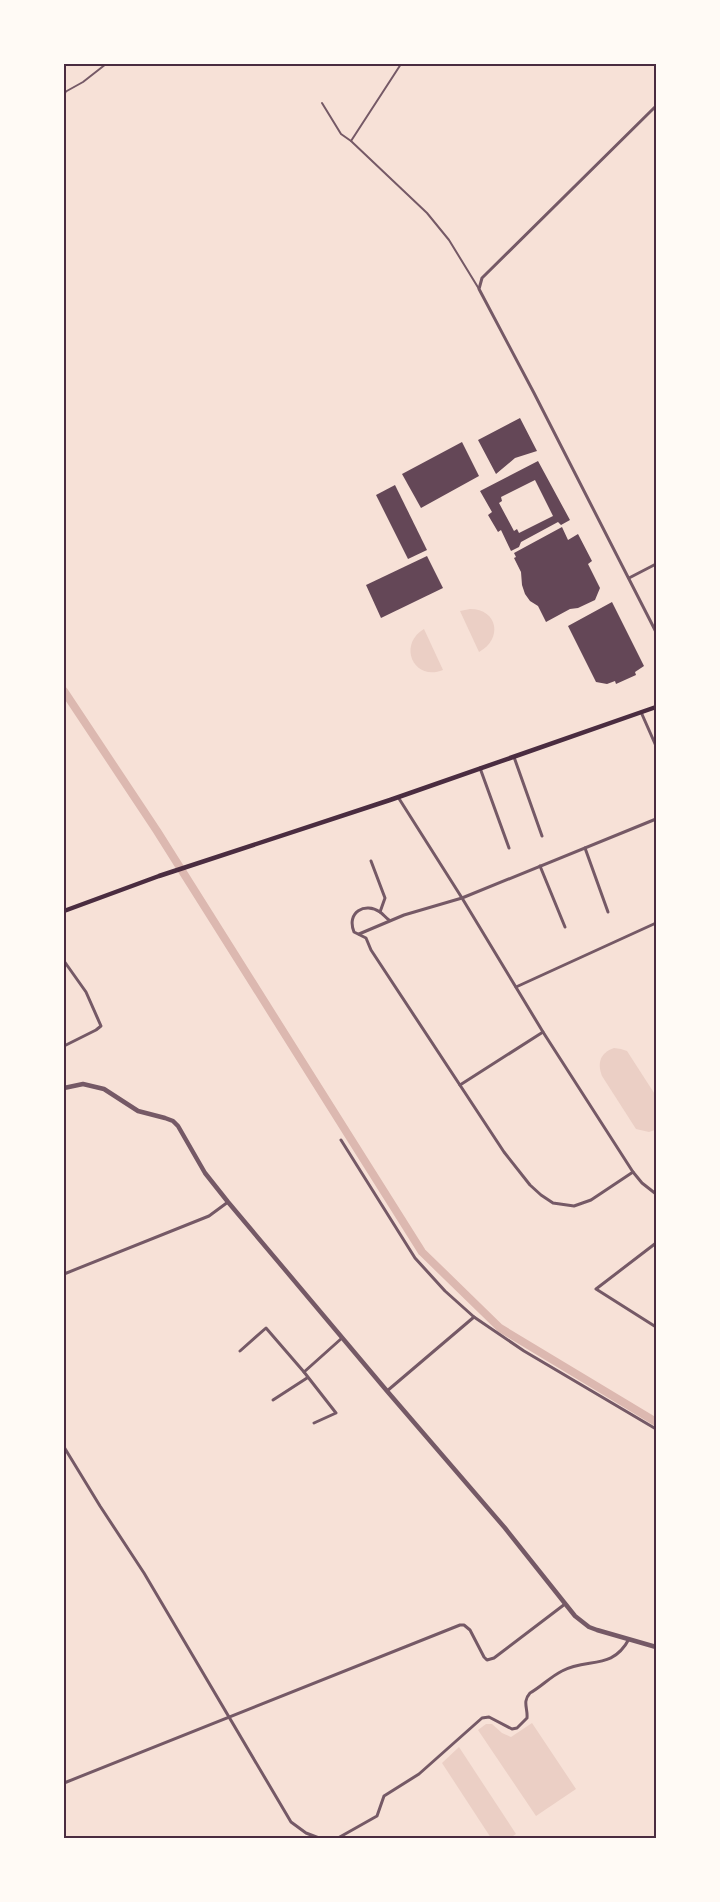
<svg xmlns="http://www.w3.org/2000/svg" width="720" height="1902" font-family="'Exo 2',sans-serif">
<rect width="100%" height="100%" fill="#f7e1d7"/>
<!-- green -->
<g fill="#ebcfc5">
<path d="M 470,609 C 498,609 503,639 479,652 L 460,611 Z"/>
<path d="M 424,629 L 443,670 C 414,682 397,645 424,629 Z"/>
<path d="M 614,1048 L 621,1049 L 627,1051 L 656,1096 L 655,1130 L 649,1132 L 636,1129 L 602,1076 C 597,1063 600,1053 614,1048 Z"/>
<path d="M 532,1723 L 576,1789 L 536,1816 L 478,1730 L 486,1724 L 492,1724 L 502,1733 L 511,1737 Z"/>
<path d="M 459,1747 L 516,1834 L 510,1838 L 491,1838 L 442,1763 Z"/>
</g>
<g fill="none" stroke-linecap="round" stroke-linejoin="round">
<!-- canal -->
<path stroke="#dcb8b0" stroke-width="8" d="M 64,691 L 157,831 L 422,1252 L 500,1328 L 656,1422"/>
</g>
<!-- building -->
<g fill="#644757" fill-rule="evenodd">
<path d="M 520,418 L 537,451 L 515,458 L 496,474 L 478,440 Z"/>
<path d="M 462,442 L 479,476 L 421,508 L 402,474 Z"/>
<path d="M 538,461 L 570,520 L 561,525 L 558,522 L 521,542 L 519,547 L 511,551 L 501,530 L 498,532 L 488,515 L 492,512 L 480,491 ZM 535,480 L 553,516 L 519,533 L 517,529 L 514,531 L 499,503 L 502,501 L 501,497 Z"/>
<path d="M 395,485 L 427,550 L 408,559 L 376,495 Z"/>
<path d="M 562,527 L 568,540 L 578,534 L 592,561 L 588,564 L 600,588 L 595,600 L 578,608 L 570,609 L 546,622 L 538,606 L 530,601 L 525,594 L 522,585 L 521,572 L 514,558 L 516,557 L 514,553 Z"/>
<path d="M 427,556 L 443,588 L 381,618 L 366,585 Z"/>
<path d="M 612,602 L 644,666 L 635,672 L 636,675 L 616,684 L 615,681 L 607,684 L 596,682 L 568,626 Z"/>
</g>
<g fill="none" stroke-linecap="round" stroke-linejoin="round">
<!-- service -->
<g stroke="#755966" stroke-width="2">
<path d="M 65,92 L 83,82 L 106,64"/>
<path d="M 322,103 L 341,134 L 351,141 L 427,213 L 449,240 L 479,289"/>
<path d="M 351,141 L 401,64"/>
</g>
<!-- minor -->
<g stroke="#755966" stroke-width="3">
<path d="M 64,92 L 65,92"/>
<path d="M 656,106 L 482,278 L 479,289 L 534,393 L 656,632"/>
<path d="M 629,578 L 656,564"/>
<path d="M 641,712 L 656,746"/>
<path d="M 514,757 L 542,836"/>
<path d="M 480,768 L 509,848"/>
<path d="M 398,797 L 462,898 L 543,1032 L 633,1172 L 642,1183 L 656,1194"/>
<path d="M 585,848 L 608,912"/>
<path d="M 371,861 L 385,898 L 380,912"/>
<path d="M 540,866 L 565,927"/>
<path d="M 389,920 C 386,918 383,914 380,912 C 365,902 346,912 354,932 L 366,938 L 371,950 L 504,1152 L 530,1185 L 541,1195 L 553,1203 L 574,1206 L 591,1200 L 633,1172"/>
<path d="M 359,934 L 404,915 L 462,898 L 656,819"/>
<path d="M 64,961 L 86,992 L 101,1026 L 96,1030 L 64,1046"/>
<path d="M 516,987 L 656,923"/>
<path d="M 460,1085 L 543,1032"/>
<path d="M 341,1140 L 415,1258 L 445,1291 L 474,1317 L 524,1351 L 656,1429"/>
<path d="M 656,1243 L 596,1289 L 656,1327"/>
<path d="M 64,1274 L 209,1216 L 228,1202"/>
<path d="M 240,1351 L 266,1328 L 304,1372 L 336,1413 L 314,1423"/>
<path d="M 304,1372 L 342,1338"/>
<path d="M 387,1391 L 474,1317"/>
<path d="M 273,1400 L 307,1378"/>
<path d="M 64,1447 L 100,1506 L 144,1573 L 291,1822 L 306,1833 L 319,1838"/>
<path d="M 64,1783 L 460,1625 L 464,1625 L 470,1630 L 484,1657 L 487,1660 L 494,1658 L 565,1604"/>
<path d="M 338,1838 L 377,1816 L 384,1796 L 419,1774 L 482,1718 L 489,1717 L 512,1729 L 517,1728 L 527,1718 C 528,1708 522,1702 530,1693 C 541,1687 550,1677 562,1671 C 587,1657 612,1671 629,1639"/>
</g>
<!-- tertiary -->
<path stroke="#755966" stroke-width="4.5" d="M 64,1088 L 83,1084 L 104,1089 L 138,1111 L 165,1118 L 173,1121 L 178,1126 L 205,1173 L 228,1202 L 387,1391 L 505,1528 L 575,1616 L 589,1627 L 597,1630 L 656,1647"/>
<!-- secondary -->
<path stroke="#4a2c40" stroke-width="4.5" d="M 64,911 L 159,876 L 390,800 L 656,707"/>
</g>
<!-- border -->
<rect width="720" height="1902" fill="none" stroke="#fffaf5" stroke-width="130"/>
<rect x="65" y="65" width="590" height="1772" fill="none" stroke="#4a2c40" stroke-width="2"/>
</svg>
